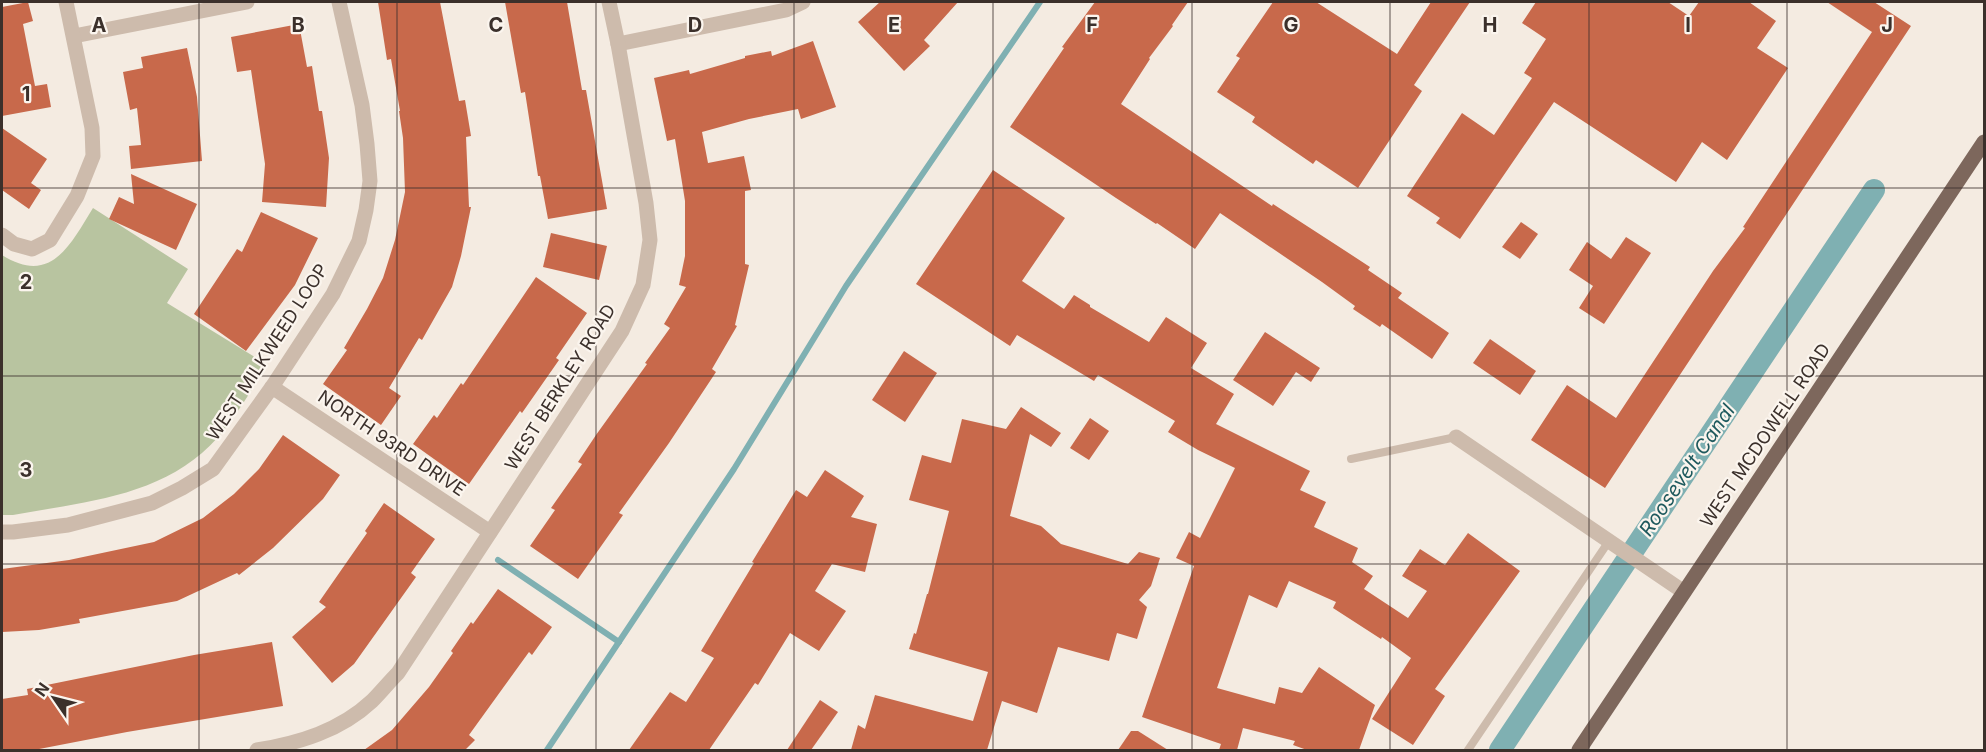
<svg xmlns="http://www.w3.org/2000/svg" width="1986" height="752" font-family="Inter,sans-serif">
<rect width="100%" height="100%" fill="#f4ebe1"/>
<!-- green -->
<path fill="#b8c4a0" d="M 93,208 L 188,269 L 167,303 L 268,365 C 248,394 229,430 202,453 C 150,498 77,503 13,515 L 2,515 L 2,255 C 51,286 70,245 93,208 Z"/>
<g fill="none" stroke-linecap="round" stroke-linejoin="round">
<!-- stream -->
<g stroke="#7fb0b2" stroke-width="6">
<path d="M 498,560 L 619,642"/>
<path d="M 547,750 L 734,469 L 846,286 L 1040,2"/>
</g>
<!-- canal -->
<path stroke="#7fb0b2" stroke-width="22" d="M 1500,750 L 1874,190"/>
</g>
<!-- building -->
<g fill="#c8694b">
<path d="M 28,2 L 33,21 L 23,24 L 35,86 L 47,84 L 51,107 L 2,116 L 2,7 Z"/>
<path d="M 378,2 L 440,2 L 459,101 L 465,100 L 471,136 L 466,137 L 469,207 L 471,207 L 461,256 L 452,287 L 422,340 L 419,338 L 389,388 L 401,396 L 381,425 L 323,384 L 347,350 L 344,348 L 367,309 L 383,278 L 395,240 L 405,192 L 403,138 L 399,111 L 400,111 L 391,59 L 387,60 Z"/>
<path d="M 505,2 L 567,2 L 582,90 L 586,90 L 607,209 L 548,219 L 540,176 L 538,176 L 525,92 L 521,93 Z"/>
<path d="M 880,2 L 958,2 L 924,40 L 930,46 L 904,71 L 858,22 Z"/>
<path d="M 1095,2 L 1188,2 L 1172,25 L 1173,26 L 1149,58 L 1150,59 L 1121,104 L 1272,206 L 1273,204 L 1344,250 L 1370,267 L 1368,270 L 1402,293 L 1398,298 L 1449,333 L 1432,359 L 1382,324 L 1380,327 L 1353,309 L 1355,306 L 1322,282 L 1220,213 L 1195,249 L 1157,223 L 1156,224 L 1116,198 L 1010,127 L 1064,48 L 1062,47 Z"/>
<path d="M 1273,2 L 1316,2 L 1397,54 L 1431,2 L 1470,2 L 1414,85 L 1422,91 L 1358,188 L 1316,160 L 1313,164 L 1252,122 L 1255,117 L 1217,92 L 1240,58 L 1236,56 Z"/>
<path d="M 1536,2 L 1668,2 L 1689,16 L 1699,2 L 1749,2 L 1776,21 L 1757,48 L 1788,68 L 1727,160 L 1702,142 L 1676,182 L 1554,102 L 1460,239 L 1436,223 L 1440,218 L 1407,196 L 1462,113 L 1494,135 L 1532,78 L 1524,73 L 1546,39 L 1522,23 Z"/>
<path d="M 1827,2 L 1874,2 L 1911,26 L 1605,488 L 1531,440 L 1567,385 L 1616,418 L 1713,271 L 1745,228 L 1743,227 L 1872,32 Z"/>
<path d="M 299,24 L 307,67 L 312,66 L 319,111 L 322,111 L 329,158 L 326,207 L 262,202 L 265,164 L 251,70 L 237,72 L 231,37 Z"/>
<path d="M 813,41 L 836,107 L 801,119 L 798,109 L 749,119 L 702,132 L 708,163 L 744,156 L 751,190 L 745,191 L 745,264 L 749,265 L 735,325 L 737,326 L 712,369 L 716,372 L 669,443 L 619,513 L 623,515 L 578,579 L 530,546 L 555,510 L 551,508 L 582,464 L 578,462 L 596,435 L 647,364 L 645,363 L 670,328 L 664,324 L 686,287 L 679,285 L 685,256 L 685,201 L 675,139 L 667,141 L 654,78 L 689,70 L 690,74 L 745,58 L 745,56 L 771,51 L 772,56 Z"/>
<path d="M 187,48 L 197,97 L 202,161 L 131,169 L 129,146 L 141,145 L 137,108 L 130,110 L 123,72 L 143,68 L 141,57 Z"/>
<path d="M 2,128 L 47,159 L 31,183 L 41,190 L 29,209 L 2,190 Z"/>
<path d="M 993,170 L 1065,218 L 1022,281 L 1064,309 L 1074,295 L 1090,305 L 1090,307 L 1149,342 L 1166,317 L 1207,343 L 1191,368 L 1234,394 L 1216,424 L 1310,471 L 1300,490 L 1326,502 L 1314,527 L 1358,548 L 1352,562 L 1373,576 L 1364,589 L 1408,618 L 1427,591 L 1402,576 L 1420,549 L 1445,565 L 1468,533 L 1520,571 L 1435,689 L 1445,696 L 1413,745 L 1372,719 L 1411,658 L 1382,637 L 1381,639 L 1333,608 L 1336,602 L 1289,581 L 1277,608 L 1249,595 L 1217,688 L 1275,704 L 1279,687 L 1302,693 L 1319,667 L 1375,705 L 1359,750 L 1307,750 L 1293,745 L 1295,741 L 1243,728 L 1237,750 L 1219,750 L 1221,744 L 1142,717 L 1194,566 L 1176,558 L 1189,532 L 1200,538 L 1235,468 L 1198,450 L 1168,432 L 1175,421 L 1098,375 L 1094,381 L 1017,335 L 1010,346 L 916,284 Z"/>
<path d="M 131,174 L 197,204 L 176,250 L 109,219 L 119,197 L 134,204 Z"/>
<path d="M 261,212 L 318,238 L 295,285 L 246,351 L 194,314 L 237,249 L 242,252 Z"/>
<path d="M 1521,222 L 1538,234 L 1520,259 L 1502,247 Z"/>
<path d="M 551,233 L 607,246 L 599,280 L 543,267 Z"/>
<path d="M 1626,237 L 1651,253 L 1604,324 L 1579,308 L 1593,286 L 1569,270 L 1587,242 L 1611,259 Z"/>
<path d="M 536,277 L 587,313 L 556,358 L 559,360 L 522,413 L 520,411 L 469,484 L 413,444 L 434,415 L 437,418 L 461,383 L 463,385 Z"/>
<path d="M 1265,332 L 1320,368 L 1311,382 L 1296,372 L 1273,406 L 1233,380 Z"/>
<path d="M 1490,339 L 1536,371 L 1520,395 L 1473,363 Z"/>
<path d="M 904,351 L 937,373 L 905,422 L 872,400 Z"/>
<path d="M 1021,407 L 1061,433 L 1051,447 L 1030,434 L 1010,516 L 1041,526 L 1061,544 L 1128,564 L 1139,552 L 1160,558 L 1151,586 L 1139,600 L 1147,607 L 1137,639 L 1117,633 L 1109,661 L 1058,647 L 1037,713 L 1002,701 L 987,750 L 851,750 L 858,725 L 865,729 L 875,695 L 973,721 L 988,672 L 909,649 L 914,633 L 916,634 L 927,594 L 928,594 L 949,511 L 909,500 L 922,455 L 951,463 L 962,419 L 1006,429 Z"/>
<path d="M 1090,418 L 1109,431 L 1089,460 L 1070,448 Z"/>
<path d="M 283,435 L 340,475 L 323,499 L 273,548 L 239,575 L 237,573 L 177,601 L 79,619 L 80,623 L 39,630 L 2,632 L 2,569 L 69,560 L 154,542 L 203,518 L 234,494 L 259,469 Z"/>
<path d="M 825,470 L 864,496 L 851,517 L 877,524 L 865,572 L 832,564 L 815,591 L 846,611 L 819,651 L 790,633 L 758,685 L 755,683 L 709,750 L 629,750 L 670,692 L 686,702 L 714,658 L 701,651 L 754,563 L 752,562 L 796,490 L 807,497 Z"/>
<path d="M 384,503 L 435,539 L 411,573 L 416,577 L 354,664 L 332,683 L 292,637 L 326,607 L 319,602 L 367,533 L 365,531 Z"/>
<path d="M 498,589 L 552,627 L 532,655 L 529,652 L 469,735 L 475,740 L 465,750 L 364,750 L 392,730 L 429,687 L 453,653 L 451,651 L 471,622 L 473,624 Z"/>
<path d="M 272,642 L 283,706 L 127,732 L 34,750 L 2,750 L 2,699 L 28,695 L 27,689 L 194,655 Z"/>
<path d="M 820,700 L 838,712 L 811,750 L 787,750 Z"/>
<path d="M 1131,731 L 1138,731 L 1168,750 L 1118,750 Z"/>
</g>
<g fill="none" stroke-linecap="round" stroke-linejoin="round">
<!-- service -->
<g stroke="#cdbbac" stroke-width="8">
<path d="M 1351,459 L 1456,437"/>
<path d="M 1468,750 L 1609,541"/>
</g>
<!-- minor -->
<g stroke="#cdbbac" stroke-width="15">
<path d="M 74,36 L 247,2"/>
<path d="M 618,44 L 786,10 L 803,2"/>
<path d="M 2,235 L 14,244 L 32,249 L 50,240 L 77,196 L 93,156 L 92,128 L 66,2"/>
<path d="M 272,387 L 490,532"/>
<path d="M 1456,437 L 1684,592"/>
<path d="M 2,532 L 13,532 L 68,525 L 152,503 L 182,488 L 213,469 L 272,387 L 333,294 L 359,241 L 366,210 L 370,181 L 367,144 L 362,105 L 339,2"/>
<path d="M 257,750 C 299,743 340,731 372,701 C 381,692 389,682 398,673 L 622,331 L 643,285 L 650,240 L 646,203 L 618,44 L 609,2"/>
</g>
<!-- primary -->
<path stroke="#7d675c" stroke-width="15" d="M 1579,750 L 1984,142"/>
</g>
<!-- grid -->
<path fill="none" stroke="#3b302b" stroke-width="1.5" stroke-opacity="0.55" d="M 199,2 L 199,750M 397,2 L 397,750M 596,2 L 596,750M 794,2 L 794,750M 993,2 L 993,750M 1192,2 L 1192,750M 1390,2 L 1390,750M 1589,2 L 1589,750M 1787,2 L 1787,750M 2,188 L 1984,188M 2,376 L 1984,376M 2,564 L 1984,564"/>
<g text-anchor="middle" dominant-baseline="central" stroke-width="4.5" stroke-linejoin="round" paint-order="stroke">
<!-- street labels -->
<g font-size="18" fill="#3b302b" stroke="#fbf5ee">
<text transform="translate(267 352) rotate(-57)">WEST MILKWEED LOOP</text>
<text transform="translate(560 387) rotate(-58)">WEST BERKLEY ROAD</text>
<text transform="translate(1765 435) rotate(-56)">WEST MCDOWELL ROAD</text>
<text transform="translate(392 443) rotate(34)">NORTH 93RD DRIVE</text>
</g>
<!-- water labels -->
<g font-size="20" font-style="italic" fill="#1f5a5e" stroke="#fbf5ee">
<text transform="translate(1687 470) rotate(-56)">Roosevelt Canal</text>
</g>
</g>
<g font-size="20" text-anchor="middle" font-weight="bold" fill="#3b302b" stroke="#fbf5ee" stroke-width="4.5" stroke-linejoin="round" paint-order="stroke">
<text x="99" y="32">A</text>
<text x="298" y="32">B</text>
<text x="496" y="32">C</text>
<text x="695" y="32">D</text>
<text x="894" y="32">E</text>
<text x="1092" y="32">F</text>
<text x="1291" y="32">G</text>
<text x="1490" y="32">H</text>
<text x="1688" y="32">I</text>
<text x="1887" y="32">J</text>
<text x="26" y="101">1</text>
<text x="26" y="289">2</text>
<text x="26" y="477">3</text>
</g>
<!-- border -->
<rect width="1986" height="752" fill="none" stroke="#3b302b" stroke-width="6"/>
<!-- north arrow -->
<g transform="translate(54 698) rotate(305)" stroke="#fbf5ee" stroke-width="4.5" paint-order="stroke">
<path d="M0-4.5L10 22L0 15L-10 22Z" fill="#3b302b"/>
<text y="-9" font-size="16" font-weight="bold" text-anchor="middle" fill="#3b302b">N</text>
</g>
</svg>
